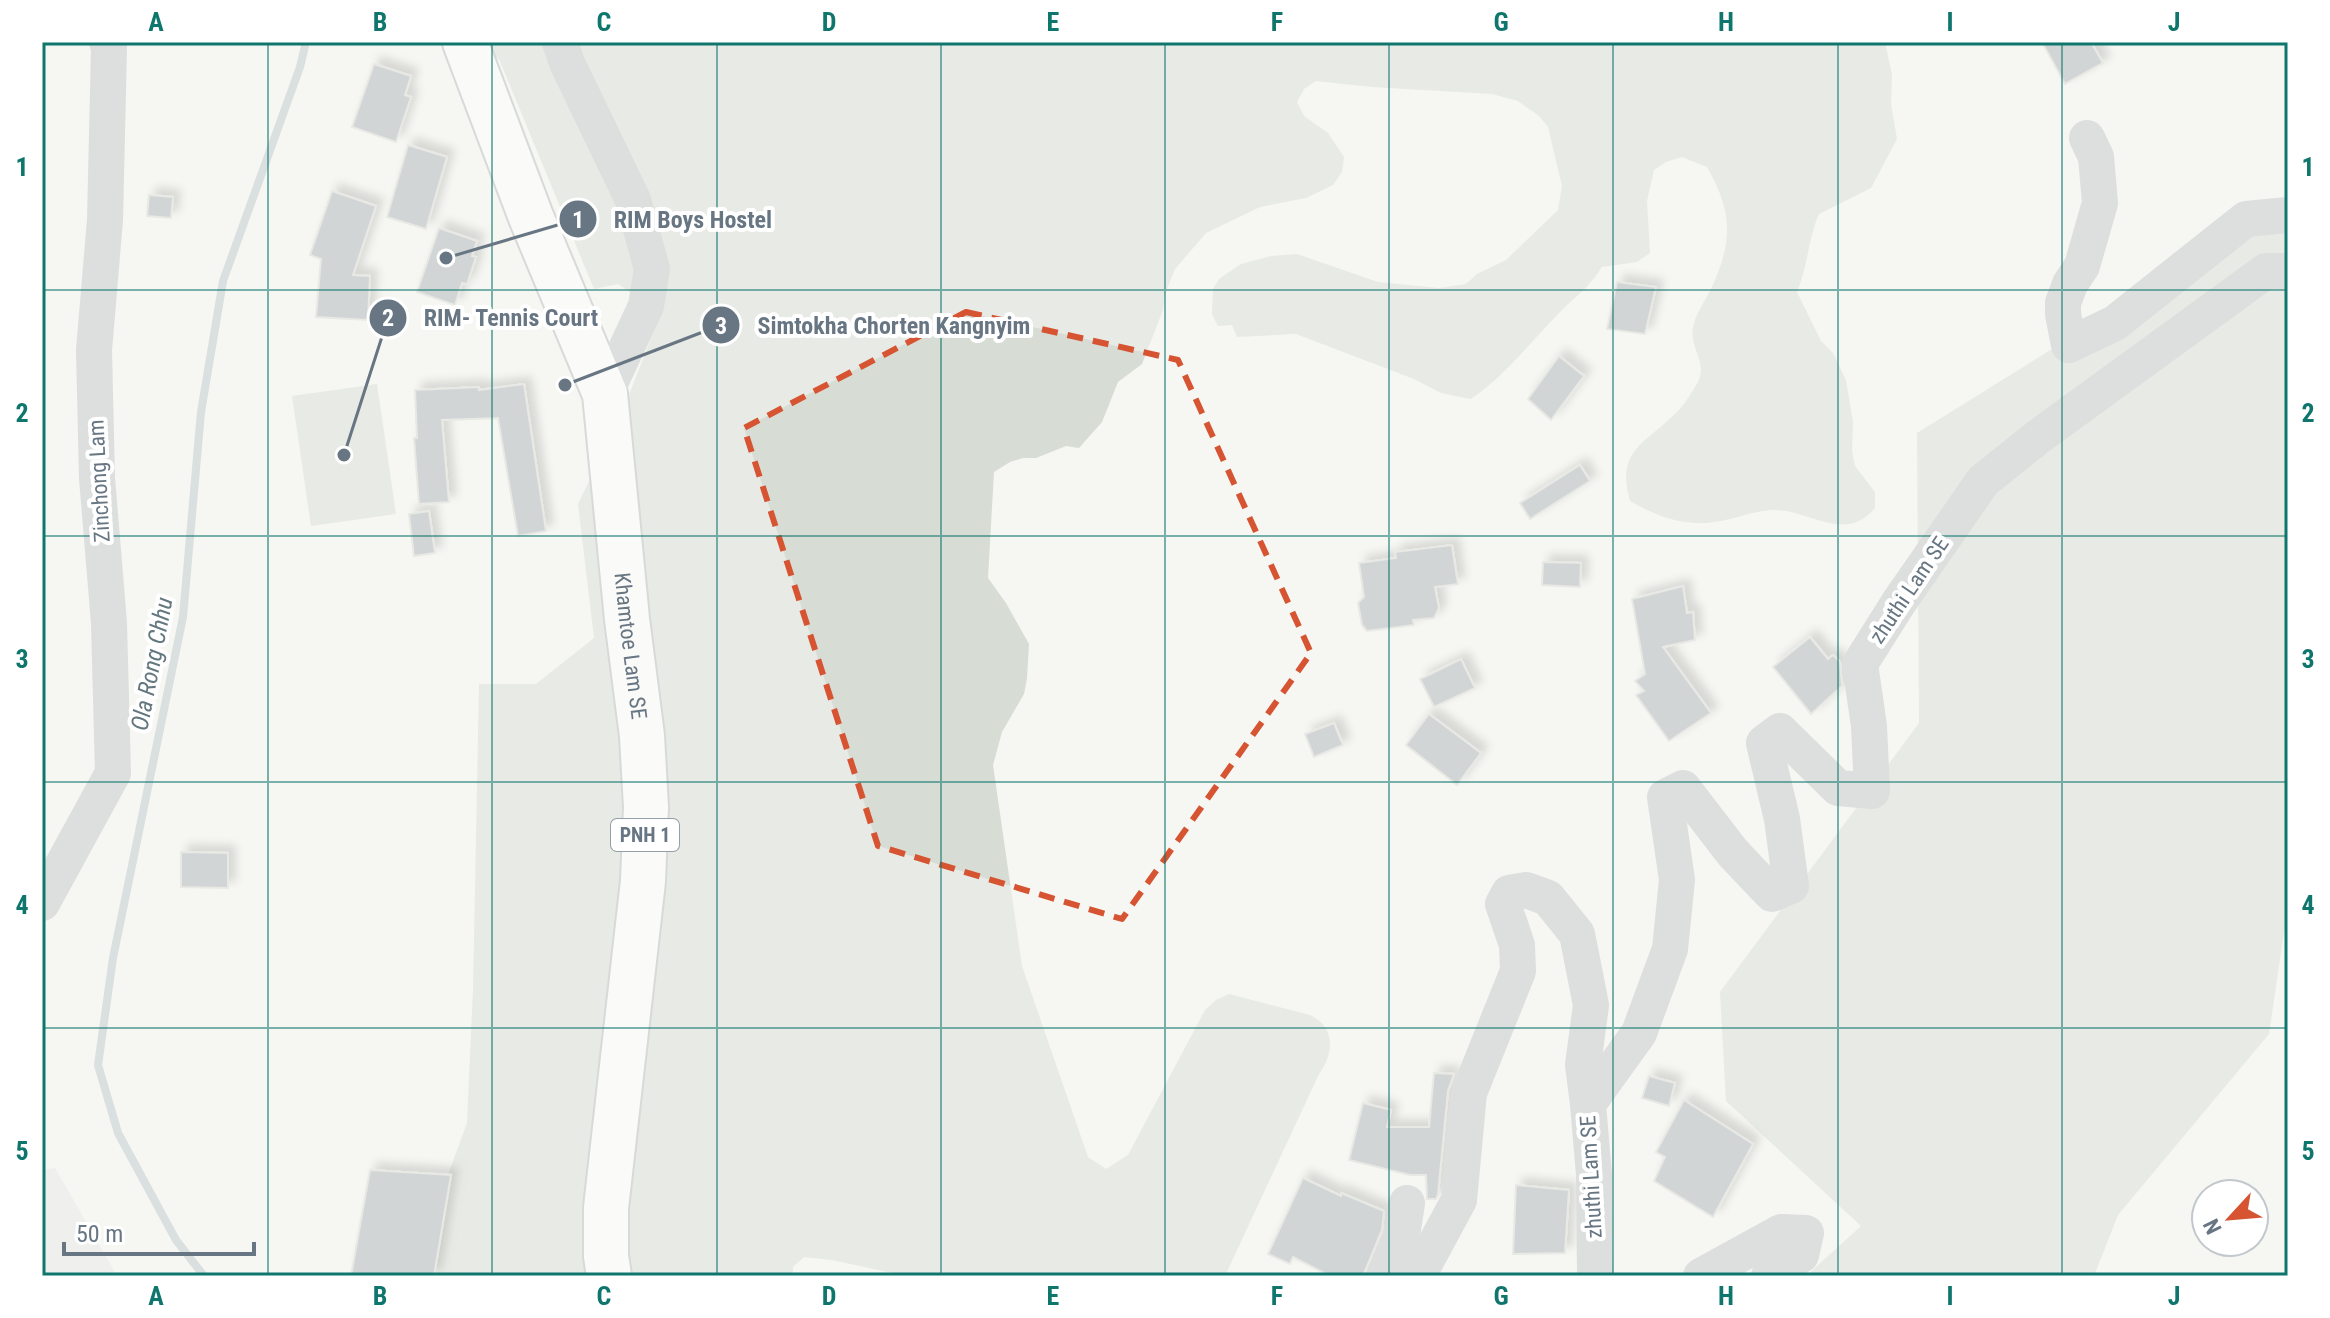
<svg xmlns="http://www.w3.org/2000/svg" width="2330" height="1318" font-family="'Roboto Condensed',sans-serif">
<defs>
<filter id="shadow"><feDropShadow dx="7" dy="-7" stdDeviation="4" flood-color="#0004"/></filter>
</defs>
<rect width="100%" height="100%" fill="#f6f6f3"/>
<!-- built -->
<path fill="#e6e7e6" d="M 55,1168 L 117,1276 L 42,1276 L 42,1170 Z"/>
<!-- green -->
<g fill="#d7dcd4">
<path d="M 465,42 L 1885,42 L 1892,75 L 1891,104 L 1897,139 L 1871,188 L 1819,214 C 1808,239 1808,266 1797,292 L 1821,341 L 1833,353 L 1846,380 L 1853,422 L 1852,451 L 1855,466 L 1875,492 L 1875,508 C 1846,543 1812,512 1778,510 C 1762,509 1745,515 1730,519 C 1692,529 1663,520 1630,501 C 1615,449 1647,443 1677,412 C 1685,404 1692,392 1698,382 C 1708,363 1689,347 1693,328 C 1695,315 1705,301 1711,289 C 1733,242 1733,212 1707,167 L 1682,157 L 1666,162 L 1654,170 L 1647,201 L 1650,253 L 1637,262 L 1602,267 C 1589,287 1580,293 1564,308 C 1533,339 1507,374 1471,399 L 1441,393 L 1414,379 L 1296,334 L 1237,337 L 1232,325 L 1218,326 L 1212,314 L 1213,289 L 1219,279 L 1241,264 L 1271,256 L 1297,254 L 1378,282 L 1439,288 L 1466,284 L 1477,274 L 1506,260 L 1558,210 L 1562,186 L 1548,127 L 1539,116 L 1518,101 L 1492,94 L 1372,87 L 1316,81 L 1304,89 L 1297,102 L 1304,116 L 1328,133 L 1344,157 L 1342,172 L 1333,185 L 1306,198 L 1260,207 L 1206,233 L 1175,269 L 1165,294 L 1163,310 L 1142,364 L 1118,382 L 1102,422 L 1079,448 L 1066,446 L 1036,458 L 1023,458 L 1010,462 L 994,472 L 988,578 L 1006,603 L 1029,644 L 1027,678 L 1024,694 L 1002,732 L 993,765 L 1022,966 L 1088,1157 L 1106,1169 L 1128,1155 L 1205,1010 L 1216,1000 L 1229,994 L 1310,1015 C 1336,1027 1334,1054 1319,1074 L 1225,1276 L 906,1276 L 832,1260 L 804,1257 L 793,1267 L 793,1276 L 384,1276 L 438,1202 L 467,1123 L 473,990 L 479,684 L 536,684 L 594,638 L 578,504 L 623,410 L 661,313 L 618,284 L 594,289 L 499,59 Z"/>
<path d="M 2288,202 L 2288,905 L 2269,1034 L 2118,1215 L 2094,1276 L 1806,1276 L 1861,1226 L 1726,1101 L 1720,992 L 1919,723 L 1917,433 Z"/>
<path d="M 377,384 L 396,514 L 311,526 L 292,396 Z"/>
</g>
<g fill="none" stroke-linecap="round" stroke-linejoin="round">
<!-- stream -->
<path stroke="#b8c3c7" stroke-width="8" d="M 204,1276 L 176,1240 L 118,1133 L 98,1065 L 113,958 L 183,617 L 201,412 L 223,281 L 300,67 L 306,42"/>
</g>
<!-- building -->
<g fill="#a7aeb3" stroke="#d7d7d5" stroke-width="2" filter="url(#shadow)">
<path d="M 2042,42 L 2091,42 L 2103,63 L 2065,84 Z"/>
<path d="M 374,64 L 411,76 L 405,95 L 411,97 L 396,142 L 352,127 Z"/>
<path d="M 408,145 L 447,157 L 426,229 L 387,217 Z"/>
<path d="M 332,191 L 376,206 L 353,275 L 370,276 L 368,320 L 316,317 L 321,259 L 310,255 Z"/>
<path d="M 149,195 L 173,197 L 171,218 L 147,216 Z"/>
<path d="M 439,228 L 477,241 L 472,256 L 476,257 L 467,284 L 462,283 L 455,305 L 417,292 Z"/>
<path d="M 1617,282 L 1656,287 L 1645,334 L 1607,329 Z"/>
<path d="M 1559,356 L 1584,376 L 1551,420 L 1528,399 Z"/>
<path d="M 524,384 L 546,531 L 518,536 L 498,418 L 442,420 L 449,502 L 419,504 L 414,438 L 417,438 L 415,390 L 479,387 L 479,390 Z"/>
<path d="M 1580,465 L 1590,481 L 1530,519 L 1520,503 Z"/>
<path d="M 429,511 L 435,553 L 414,556 L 409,514 Z"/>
<path d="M 1452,545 L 1458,584 L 1435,587 L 1439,608 L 1434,618 L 1413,620 L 1414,625 L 1367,631 L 1362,625 L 1358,603 L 1364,597 L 1359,563 L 1396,558 L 1395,552 Z"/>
<path d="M 1543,562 L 1581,563 L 1580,587 L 1542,585 Z"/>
<path d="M 1683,586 L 1687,613 L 1693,612 L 1695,640 L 1663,647 L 1711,713 L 1669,741 L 1636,695 L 1644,691 L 1635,681 L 1645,674 L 1632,599 Z"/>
<path d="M 1810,637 L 1828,659 L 1833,655 L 1840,662 L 1842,686 L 1811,714 L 1773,667 Z"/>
<path d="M 1461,659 L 1475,688 L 1434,707 L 1420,679 Z"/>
<path d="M 1429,714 L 1481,753 L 1457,785 L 1406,745 Z"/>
<path d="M 1334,723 L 1343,745 L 1314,757 L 1305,734 Z"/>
<path d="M 181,852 L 228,853 L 228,888 L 181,887 Z"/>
<path d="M 1434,1073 L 1454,1074 L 1448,1091 L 1438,1194 L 1436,1199 L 1427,1199 L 1426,1175 L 1410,1175 L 1349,1160 L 1363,1103 L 1391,1110 L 1387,1127 L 1429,1127 Z"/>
<path d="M 1649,1076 L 1675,1083 L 1669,1106 L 1642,1098 Z"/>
<path d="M 1684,1100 L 1753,1144 L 1713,1217 L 1654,1181 L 1665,1157 L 1656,1152 Z"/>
<path d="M 370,1170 L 451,1175 L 434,1276 L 351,1276 Z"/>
<path d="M 1303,1178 L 1341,1196 L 1341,1193 L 1384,1211 L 1382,1230 L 1363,1276 L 1330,1276 L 1293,1257 L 1290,1264 L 1268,1254 Z"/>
<path d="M 1516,1185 L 1569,1190 L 1565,1253 L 1513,1254 Z"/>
</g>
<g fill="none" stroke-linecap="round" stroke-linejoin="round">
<!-- major casing -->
<g stroke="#b3b7ba" stroke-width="48">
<g id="major">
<path id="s1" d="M 465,42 L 531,217 L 605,394 L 627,619 L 642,736 L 646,807 L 643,881 L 606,1208 L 606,1256 L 609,1276"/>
</g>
</g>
<!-- minor -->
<g stroke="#bfc3c6" stroke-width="36">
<path d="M 560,42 L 567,63 L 633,200 L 652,269 L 646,306 L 605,394"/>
<path d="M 2087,138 L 2096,157 L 2100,203 L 2082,266 L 2070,284 L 2063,303 L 2063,314 L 2069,345 L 2115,323 L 2246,219 L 2288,215"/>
<path d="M 42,903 L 113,773 L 109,623 L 97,478 L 94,350 L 105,220 L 109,48 L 107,42"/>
<path d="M 1384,1276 L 1402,1236 L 1407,1203"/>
<path d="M 1418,1276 L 1459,1200 L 1469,1093 L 1518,971 L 1517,945 L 1503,904 L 1509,893 L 1526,890 L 1548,898 L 1577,934 L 1591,1005 L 1583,1065 L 1588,1104"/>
<path d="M 1595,1276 L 1594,1175 L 1588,1104 L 1639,1033 L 1670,949 L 1677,880 L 1665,797 L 1683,788 L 1733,853 L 1772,894 L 1791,886 L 1782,819 L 1764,743 L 1780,731 L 1838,788 L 1872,791 L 1869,726 L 1860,664 L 1899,602 L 1983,481 L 2038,437 L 2266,271 L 2288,271"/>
<path d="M 1701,1276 L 1781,1232 L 1806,1233 L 1801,1255 L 1769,1276"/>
</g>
<!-- major -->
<use href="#major" stroke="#fff" stroke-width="44"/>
</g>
<!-- marked area -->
<path d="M0 0H2330V1318H0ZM 966,312 L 1178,360 L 1311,653 L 1122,919 L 878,846 L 744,428 Z" fill="#f6f6f3" fill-opacity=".55" fill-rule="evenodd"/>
<path fill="none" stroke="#d65432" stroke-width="6" stroke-dasharray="16 10" stroke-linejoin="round" d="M 966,312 L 1178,360 L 1311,653 L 1122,919 L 878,846 L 744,428 Z"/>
<!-- grid -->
<path fill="none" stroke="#0f766e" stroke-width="2" stroke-opacity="0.55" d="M 268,42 L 268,1276M 492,42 L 492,1276M 717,42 L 717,1276M 941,42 L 941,1276M 1165,42 L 1165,1276M 1389,42 L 1389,1276M 1613,42 L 1613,1276M 1838,42 L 1838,1276M 2062,42 L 2062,1276M 42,290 L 2288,290M 42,536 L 2288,536M 42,782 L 2288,782M 42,1028 L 2288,1028"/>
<g text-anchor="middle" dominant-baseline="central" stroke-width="8" stroke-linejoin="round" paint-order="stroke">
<!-- shield labels -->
<rect fill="#fff" stroke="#959fa8" stroke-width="2" x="611" y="819" width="68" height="32" rx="6"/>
<g font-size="20" font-weight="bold" fill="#677682">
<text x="645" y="835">PNH 1</text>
</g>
<!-- street labels -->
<g font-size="22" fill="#677682" stroke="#fff">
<text transform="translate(99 481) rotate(-93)">Zinchong Lam</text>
<text transform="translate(1909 590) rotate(-56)">zhuthi Lam SE</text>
<text stroke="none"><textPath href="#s1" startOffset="632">Khamtoe Lam SE</textPath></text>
<text transform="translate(1591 1177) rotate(-93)">zhuthi Lam SE</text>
</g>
<!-- water labels -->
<g font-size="24" font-style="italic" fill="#63777e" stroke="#fff">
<text transform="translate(152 664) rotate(-79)">Ola Rong Chhu</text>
</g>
</g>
<!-- callouts -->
<path fill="none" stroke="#677682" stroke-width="3" d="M446 258L578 219M344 455L388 318M565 385L721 325"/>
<g fill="#677682" stroke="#fff" stroke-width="3">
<circle cx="446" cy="258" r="8"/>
<circle cx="344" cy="455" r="8"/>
<circle cx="565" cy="385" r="8"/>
<circle cx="578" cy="219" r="20"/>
<circle cx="388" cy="318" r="20"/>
<circle cx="721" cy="325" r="20"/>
</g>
<g font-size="24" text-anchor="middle" font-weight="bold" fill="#fff">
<text x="578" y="228">1</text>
<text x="388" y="326">2</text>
<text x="721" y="334">3</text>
</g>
<g font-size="24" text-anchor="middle" font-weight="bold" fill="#677682" stroke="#fff" stroke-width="8" stroke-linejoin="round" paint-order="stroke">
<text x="693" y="228">RIM Boys Hostel</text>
<text x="511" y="326">RIM- Tennis Court</text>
<text x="894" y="334">Simtokha Chorten Kangnyim</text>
</g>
<!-- border -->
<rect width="2330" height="1318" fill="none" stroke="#ffffff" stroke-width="88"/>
<!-- north arrow -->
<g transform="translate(2230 1218) rotate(244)"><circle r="38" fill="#ffffff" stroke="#c2c8cd" stroke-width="2"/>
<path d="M0-6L14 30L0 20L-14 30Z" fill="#d65432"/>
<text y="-12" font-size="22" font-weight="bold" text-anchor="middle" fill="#677682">N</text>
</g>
<!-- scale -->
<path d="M64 1242v12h190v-12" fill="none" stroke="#677682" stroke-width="4"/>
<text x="76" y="1242" font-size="24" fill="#677682" stroke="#ffffff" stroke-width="6" paint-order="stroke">50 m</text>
<rect x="44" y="44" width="2242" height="1230" fill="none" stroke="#0f766e" stroke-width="3"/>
<g font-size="26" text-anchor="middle" font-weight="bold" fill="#0f766e">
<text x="156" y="31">A</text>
<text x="380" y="31">B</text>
<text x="604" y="31">C</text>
<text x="829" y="31">D</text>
<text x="1053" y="31">E</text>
<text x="1277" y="31">F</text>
<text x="1501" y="31">G</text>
<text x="1726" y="31">H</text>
<text x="1950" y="31">I</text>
<text x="2174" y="31">J</text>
<text x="22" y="176">1</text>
<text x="2308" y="176">1</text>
<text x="22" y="422">2</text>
<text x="2308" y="422">2</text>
<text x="22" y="668">3</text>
<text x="2308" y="668">3</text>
<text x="22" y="914">4</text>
<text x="2308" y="914">4</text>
<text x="22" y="1160">5</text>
<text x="2308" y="1160">5</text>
<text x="156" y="1305">A</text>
<text x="380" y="1305">B</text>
<text x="604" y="1305">C</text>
<text x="829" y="1305">D</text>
<text x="1053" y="1305">E</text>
<text x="1277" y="1305">F</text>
<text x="1501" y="1305">G</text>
<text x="1726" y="1305">H</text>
<text x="1950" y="1305">I</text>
<text x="2174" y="1305">J</text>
</g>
</svg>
